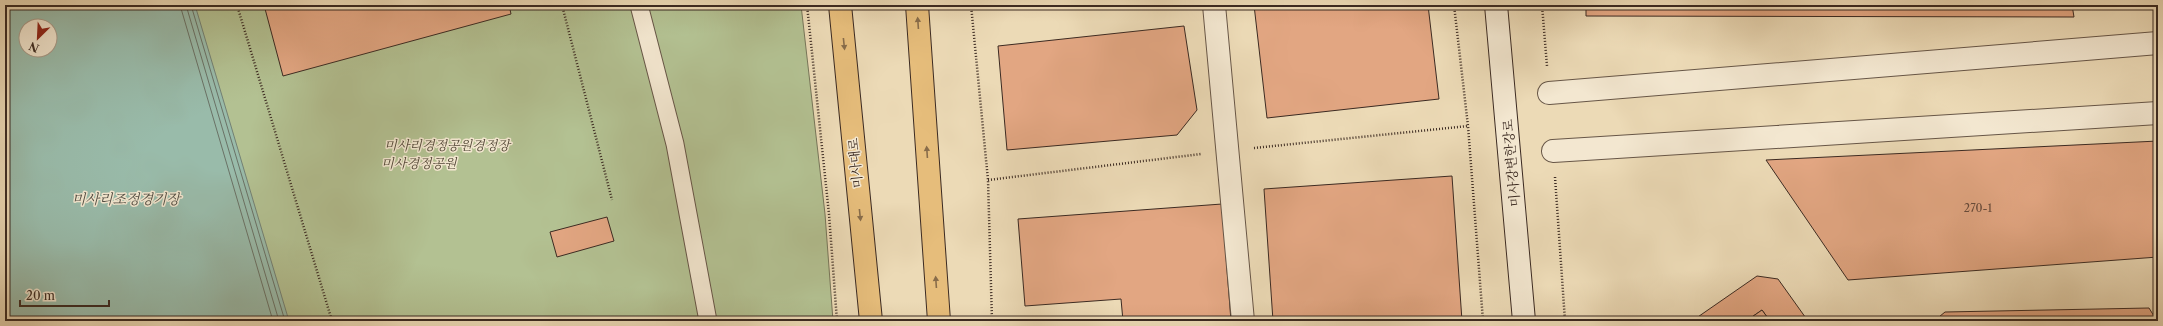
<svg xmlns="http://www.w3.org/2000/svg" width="2163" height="326" font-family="'Libre Caslon Text','Noto Serif KR',serif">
<rect width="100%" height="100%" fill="#ecdab6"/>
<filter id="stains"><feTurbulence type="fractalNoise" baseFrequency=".005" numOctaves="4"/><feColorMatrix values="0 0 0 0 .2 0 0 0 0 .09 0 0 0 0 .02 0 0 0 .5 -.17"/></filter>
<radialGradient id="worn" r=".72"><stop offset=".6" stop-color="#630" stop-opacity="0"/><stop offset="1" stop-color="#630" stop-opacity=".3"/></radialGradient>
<!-- green -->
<path fill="#b3c192" stroke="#77765a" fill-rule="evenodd" d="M 5,5 L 801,5 L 825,214 L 833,321 L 5,321 ZM 26,26 L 50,26 L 50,50 L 26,50 Z"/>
<!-- water -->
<path fill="#9ba" stroke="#738174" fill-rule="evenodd" d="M 5,5 L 195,5 L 289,321 L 5,321 ZM 26,26 L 50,26 L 50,50 L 26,50 Z"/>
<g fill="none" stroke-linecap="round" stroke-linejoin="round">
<!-- shore -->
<g stroke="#6a7266" stroke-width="1">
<path d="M 180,5 L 273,321"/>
<path d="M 186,5 L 279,321"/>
<path d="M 191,5 L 285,321"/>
</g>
</g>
<!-- building -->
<g fill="#e2a682" stroke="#3b2a22">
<path d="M 264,5 L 509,5 L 511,14 L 283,76 Z"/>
<path d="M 1254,5 L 1428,5 L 1439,99 L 1267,118 Z"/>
<path d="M 1575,5 L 2072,5 L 2074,17 L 1586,16 L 1586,5 Z"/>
<path d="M 1184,26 L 1197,110 L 1177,135 L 1007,150 L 998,46 Z"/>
<path d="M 2158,141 L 2158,257 L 1848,280 L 1766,160 Z"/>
<path d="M 1452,176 L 1462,321 L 1273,321 L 1264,189 Z"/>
<path d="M 1222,204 L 1231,321 L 1123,321 L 1121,299 L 1025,306 L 1018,219 Z"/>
<path d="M 607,217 L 614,241 L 557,257 L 550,232 Z"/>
<path d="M 1757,276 L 1778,279 L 1808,321 L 1770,321 L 1762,310 L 1746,321 L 1692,321 Z"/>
<path d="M 2149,308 L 2157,321 L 1934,321 L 1945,312 Z"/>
<path d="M 1762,310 L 1770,321 L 1746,321 Z"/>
</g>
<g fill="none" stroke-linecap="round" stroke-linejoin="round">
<!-- lane casing -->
<g stroke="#675647" stroke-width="19">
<path id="lane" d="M 639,5 L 675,144 L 708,321"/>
</g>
<!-- street casing -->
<g stroke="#675647" stroke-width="24">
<g id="street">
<path d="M 1214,5 L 1243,321"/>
<path d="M 1549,93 L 2158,43"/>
<path d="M 1553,151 L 2158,113"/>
</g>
</g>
<!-- secondary casing -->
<g stroke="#3b2a22" stroke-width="24">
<path id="secondary" d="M 1496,5 L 1524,321"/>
</g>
<!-- primary casing -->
<g stroke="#3b2a22" stroke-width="24">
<g id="primary">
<path d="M 840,5 L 871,321"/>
<path d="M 917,5 L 939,321"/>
</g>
</g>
<!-- path -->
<g stroke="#3b2a22" stroke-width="2.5" stroke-dasharray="1 2" stroke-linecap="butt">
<path d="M 237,5 L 332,321"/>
<path d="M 562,5 L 612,200"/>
<path d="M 807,5 L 829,214 L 837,321"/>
<path d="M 971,5 L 988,180 L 992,321"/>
<path d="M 1454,5 L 1468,126 L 1483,321"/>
<path d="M 1542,5 L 1547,66"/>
<path d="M 1254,148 L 1468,126"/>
<path d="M 1555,177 L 1565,321"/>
<path d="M 988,180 L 1201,154"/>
</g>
<!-- lane -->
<use href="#lane" stroke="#f3e7d0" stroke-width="17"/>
<!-- street -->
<use href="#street" stroke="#f3e7d0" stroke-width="22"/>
<!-- secondary -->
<use href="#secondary" stroke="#f3e7d0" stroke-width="22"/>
<!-- primary -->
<use href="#primary" stroke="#e6bd7b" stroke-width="22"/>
</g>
<!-- one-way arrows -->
<defs><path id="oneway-solid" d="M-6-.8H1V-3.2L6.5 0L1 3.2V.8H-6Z"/></defs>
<g fill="#886c4a">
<use href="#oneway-solid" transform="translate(918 23) rotate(-94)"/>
<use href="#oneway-solid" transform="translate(844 44) rotate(84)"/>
<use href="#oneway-solid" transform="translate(927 152) rotate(-94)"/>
<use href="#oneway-solid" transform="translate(860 215) rotate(84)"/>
<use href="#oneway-solid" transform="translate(936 282) rotate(-94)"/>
</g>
<g text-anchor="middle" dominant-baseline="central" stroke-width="3" stroke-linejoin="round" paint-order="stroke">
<!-- number labels -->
<g font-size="11" fill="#65493a">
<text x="1978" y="208">270-1</text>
</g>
<!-- park labels -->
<g font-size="13" font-style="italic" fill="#534838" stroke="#f3e7d0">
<text x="447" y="145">미사리경정공원경정장</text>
<text x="419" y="163">미사경정공원</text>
</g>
<!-- street labels -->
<g font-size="13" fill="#3b2a22" stroke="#f3e7d0">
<text transform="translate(855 163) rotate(-96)">미사대로</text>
<text transform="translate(1511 163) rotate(-95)">미사강변한강로</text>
</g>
<!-- water labels -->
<g font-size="14" font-style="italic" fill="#524e44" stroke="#f3e7d0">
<text x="126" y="199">미사리조정경기장</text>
</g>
</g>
<!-- margin -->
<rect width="2163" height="326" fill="none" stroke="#ecdab6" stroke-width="20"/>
<rect x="6" y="6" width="2151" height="314" fill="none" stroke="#3b2a22" stroke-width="2"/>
<rect x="10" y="10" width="2143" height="306" fill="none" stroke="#3b2a22"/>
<!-- north arrow -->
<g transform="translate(38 38) rotate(204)"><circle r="19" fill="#f3e7d0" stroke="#a99b8a"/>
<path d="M0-3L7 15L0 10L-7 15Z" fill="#8f2418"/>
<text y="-6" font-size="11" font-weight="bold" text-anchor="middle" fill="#3b2a22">N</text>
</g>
<!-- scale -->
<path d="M20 300v6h89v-6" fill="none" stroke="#3b2a22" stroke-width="2"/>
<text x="26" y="300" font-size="12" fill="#3b2a22" stroke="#f3e7d0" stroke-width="3" paint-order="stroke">20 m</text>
<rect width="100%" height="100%" filter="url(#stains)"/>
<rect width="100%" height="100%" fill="url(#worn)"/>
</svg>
